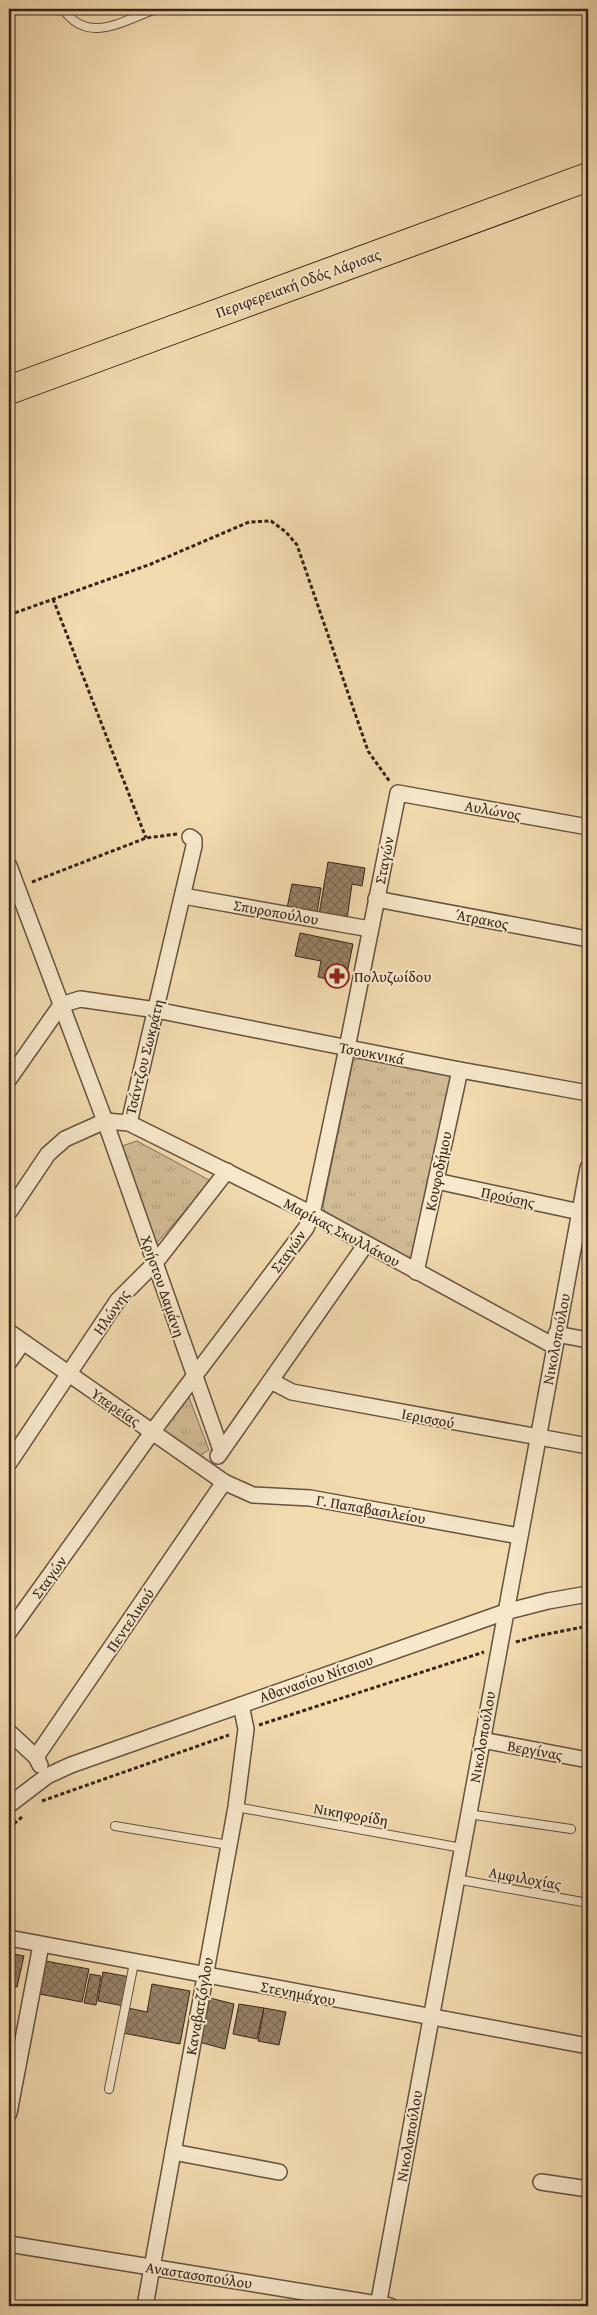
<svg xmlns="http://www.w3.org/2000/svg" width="597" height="2315" font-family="'Gentium Book Plus',serif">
<defs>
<pattern id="grass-tufts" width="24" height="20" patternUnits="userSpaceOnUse" patternTransform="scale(1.25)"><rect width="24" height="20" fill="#d2bc96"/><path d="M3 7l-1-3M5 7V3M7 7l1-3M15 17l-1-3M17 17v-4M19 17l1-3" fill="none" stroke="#b5a181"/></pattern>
<pattern id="building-cross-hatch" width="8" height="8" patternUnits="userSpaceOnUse" patternTransform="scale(1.25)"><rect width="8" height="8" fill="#978367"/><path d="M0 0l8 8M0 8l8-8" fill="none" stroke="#7c6b54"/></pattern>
</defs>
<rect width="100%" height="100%" fill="#f2dbaf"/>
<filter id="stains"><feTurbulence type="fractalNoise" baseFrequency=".004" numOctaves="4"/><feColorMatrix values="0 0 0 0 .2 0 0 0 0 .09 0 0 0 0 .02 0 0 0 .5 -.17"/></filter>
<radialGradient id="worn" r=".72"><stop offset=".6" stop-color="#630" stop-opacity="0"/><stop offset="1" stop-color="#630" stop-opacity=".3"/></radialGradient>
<!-- grass -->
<g fill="url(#grass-tufts)" stroke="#847058">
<path d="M 360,1057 L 452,1075 L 415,1253 L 410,1258 L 325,1212 L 323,1206 L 353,1061 Z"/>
<path d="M 137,1141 L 209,1180 L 208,1185 L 155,1245 L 119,1147 Z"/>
<path d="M 188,1395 L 209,1450 L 198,1457 L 161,1430 Z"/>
</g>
<!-- building -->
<g fill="url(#building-cross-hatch)" stroke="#35241a">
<path d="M 328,862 L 365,868 L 362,886 L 352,884 L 347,919 L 319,914 Z"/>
<path d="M 292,884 L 321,888 L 317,913 L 287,908 Z"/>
<path d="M 300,933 L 353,944 L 345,983 L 318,977 L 321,961 L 295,956 Z"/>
<path d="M 9,1953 L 24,1956 L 17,1987 L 9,1985 Z"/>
<path d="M 40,1960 L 89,1969 L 82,2002 L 34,1993 Z"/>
<path d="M 103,1972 L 130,1977 L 124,2006 L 98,2001 Z"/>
<path d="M 90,1974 L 101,1976 L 96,2005 L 84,2003 Z"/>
<path d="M 152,1984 L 190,1991 L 180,2044 L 123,2033 L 128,2008 L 147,2012 Z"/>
<path d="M 210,1998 L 234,2004 L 225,2049 L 199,2042 Z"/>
<path d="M 239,2004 L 264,2008 L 257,2039 L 233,2034 Z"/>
<path d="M 264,2008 L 286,2012 L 279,2045 L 258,2041 Z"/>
</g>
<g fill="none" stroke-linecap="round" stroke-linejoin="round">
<!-- lane casing -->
<g stroke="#64523f" stroke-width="10">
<g id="lane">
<path d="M 63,9 C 88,45 122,21 156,9"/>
<path d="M 236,1807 L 462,1848"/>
<path d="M 468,1814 L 571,1829"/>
<path d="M 115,1826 L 229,1845"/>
<path d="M 456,1879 L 588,1903"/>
<path d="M 109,2089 L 134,1963"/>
</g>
</g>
<!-- street casing -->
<g stroke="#64523f" stroke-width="18">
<g id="street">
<path d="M 9,866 L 105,1121 L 221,1450"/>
<path d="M 183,896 L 370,929"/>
<path d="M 376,899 L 588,939"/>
<path d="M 9,1079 L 61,1005 L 80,999 L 156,1010 L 460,1070 L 588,1093"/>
<path d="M 129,1123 L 312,1214 L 554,1346"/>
<path d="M 436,1181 L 580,1212"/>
<path d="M 9,1212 L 48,1154 L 65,1139 L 105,1121 L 129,1123 L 194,846 L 194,840 L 190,837"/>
<path d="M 416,1272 L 460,1070"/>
<path d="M 9,1332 L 224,1482 L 253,1495 L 310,1498 L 519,1536"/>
<path d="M 556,1334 L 588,1340"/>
<path d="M 9,1362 L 23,1342"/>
<path d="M 271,1381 L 292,1392 L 588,1446"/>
<path d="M 218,1456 L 366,1244"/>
<path d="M 9,1463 L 118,1300 L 155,1263 L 227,1171"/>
<path d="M 9,1632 L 153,1431 L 306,1228 L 312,1214 L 347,1048 L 398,793 L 588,827"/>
<path d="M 9,1732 L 36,1757 L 40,1765"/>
<path d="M 482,1740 L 588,1760"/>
<path d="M 36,1757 L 224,1482"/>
<path d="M 9,1805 L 47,1776 L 71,1765 L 505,1612 L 548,1601 L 588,1594"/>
<path d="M 9,1938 L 588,2046"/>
<path d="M 9,2113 L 41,1945"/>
<path d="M 173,2152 L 279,2172"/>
<path d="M 541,2182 L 588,2189"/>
<path d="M 9,2244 L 390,2306"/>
<path d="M 145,2306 L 236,1807 L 246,1729 L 241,1705"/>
<path d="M 378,2306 L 588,1168"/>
</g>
</g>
<!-- highway casing -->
<g stroke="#35241a" stroke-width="30">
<path id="highway" d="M 9,390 L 588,177"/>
</g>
<!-- path -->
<g stroke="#35241a" stroke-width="3" stroke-dasharray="4 2.5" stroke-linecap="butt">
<path d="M 53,599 L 146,838"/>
<path d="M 9,615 L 151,564 L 249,522 L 271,521 L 286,532 L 297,545 L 368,751 L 390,782"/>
<path d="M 32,882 L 146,838 L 177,834"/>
<path d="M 516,1642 L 537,1636 L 588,1626"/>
<path d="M 259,1725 L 484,1652"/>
<path d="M 42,1801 L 229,1735"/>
<path d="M 9,1828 L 22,1817"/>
</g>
<!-- lane -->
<use href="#lane" stroke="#f7e8cb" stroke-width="8"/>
<!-- street -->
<use href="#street" stroke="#f7e8cb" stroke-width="15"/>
<!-- highway -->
<use href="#highway" stroke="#f2dbaf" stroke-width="28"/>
</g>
<!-- icons -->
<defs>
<g id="pharmacy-ring" transform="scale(1.25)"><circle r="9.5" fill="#f7e8cb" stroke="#8f2418" stroke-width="1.5"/><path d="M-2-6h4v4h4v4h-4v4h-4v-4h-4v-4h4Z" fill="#8f2418"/></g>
</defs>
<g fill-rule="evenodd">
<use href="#pharmacy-ring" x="337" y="976"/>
</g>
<g text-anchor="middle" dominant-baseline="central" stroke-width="4" stroke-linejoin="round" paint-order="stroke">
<!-- street labels -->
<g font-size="15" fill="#35241a" stroke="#f7e8cb">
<text transform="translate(298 283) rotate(-20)">Περιφερειακή Οδός Λάρισας</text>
<text transform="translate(493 810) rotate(10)">Αυλώνος</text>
<text transform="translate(384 860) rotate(-79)">Σταγών</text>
<text transform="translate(276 912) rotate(10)">Σπυροπούλου</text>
<text transform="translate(482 919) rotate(11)">Άτρακος</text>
<text transform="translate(372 1053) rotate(11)">Τσουκνικά</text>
<text transform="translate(144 1057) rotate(-76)">Τσάντζου Σωκράτη</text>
<text transform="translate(438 1171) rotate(-78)">Κουφοδήμου</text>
<text transform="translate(508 1197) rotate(12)">Προύσης</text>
<text transform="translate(342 1232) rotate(28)">Μαρίκας Σκυλλάκου</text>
<text transform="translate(288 1251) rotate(-54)">Σταγών</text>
<text transform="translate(163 1286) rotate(71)">Χρήστου Δαμάνη</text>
<text transform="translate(111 1312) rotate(-55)">Ηλώνης</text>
<text transform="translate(556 1339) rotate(-79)">Νικολοπούλου</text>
<text transform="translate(116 1407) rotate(34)">Υπερείας</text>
<text transform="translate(428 1418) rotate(11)">Ιερισσού</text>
<text transform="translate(371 1509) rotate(10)">Γ. Παπαβασιλείου</text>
<text transform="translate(49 1577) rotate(-54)">Σταγών</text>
<text transform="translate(130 1620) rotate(-56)">Πεντελικού</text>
<text transform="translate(316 1678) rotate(-19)">Αθανασίου Νίτσιου</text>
<text transform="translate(482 1737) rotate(-80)">Νικολοπούλου</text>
<text transform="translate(535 1750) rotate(10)">Βεργίνας</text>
<text transform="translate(351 1814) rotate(10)">Νικηφορίδη</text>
<text transform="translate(525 1878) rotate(10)">Αμφιλοχίας</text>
<text transform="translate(298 1993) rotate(11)">Στενημάχου</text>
<text transform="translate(199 2006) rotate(-80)">Καναβατζόγλου</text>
<text transform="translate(409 2136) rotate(-80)">Νικολοπούλου</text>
<text transform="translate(199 2275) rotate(9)">Αναστασοπούλου</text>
</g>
<!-- poi labels -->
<g font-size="15" fill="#35241a" stroke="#f7e8cb" text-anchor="start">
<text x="354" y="976">Πολυζωίδου</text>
</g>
</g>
<!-- margin -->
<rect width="597" height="2315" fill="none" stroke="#f2dbaf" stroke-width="30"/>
<rect x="10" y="10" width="577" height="2295" fill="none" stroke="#35241a" stroke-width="2.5"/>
<rect x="15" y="15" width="567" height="2285" fill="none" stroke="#35241a"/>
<rect width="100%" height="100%" filter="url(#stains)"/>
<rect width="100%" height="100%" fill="url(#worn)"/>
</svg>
